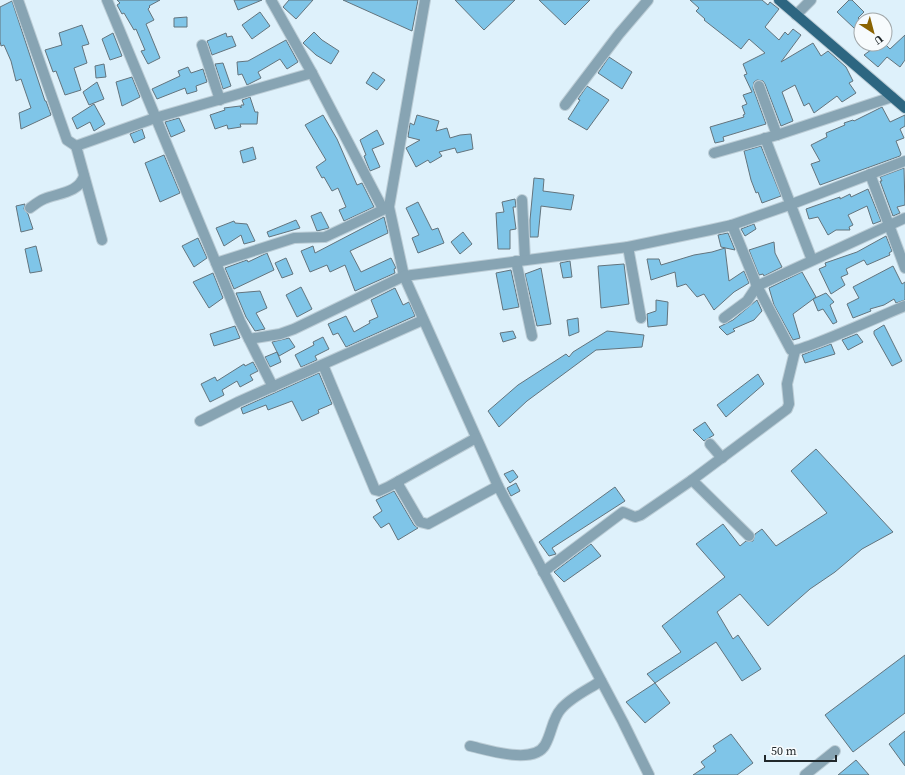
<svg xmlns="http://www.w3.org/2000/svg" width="905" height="775" font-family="'Source Serif 4',serif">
<rect width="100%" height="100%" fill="#def1fb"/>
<!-- building -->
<g fill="#7fc5e8" stroke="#63747d">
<path d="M 117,0 L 160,0 L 149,6 L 150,7 L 148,9 L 154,20 L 146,24 L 160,58 L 148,64 L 141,51 L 145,50 L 136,29 L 134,30 L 124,13 L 122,14 L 117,5 L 120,3 Z"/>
<path d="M 234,0 L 262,0 L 238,10 Z"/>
<path d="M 289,0 L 313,0 L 296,19 L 283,7 Z"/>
<path d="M 343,0 L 418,0 L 412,31 Z"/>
<path d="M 455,0 L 515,0 L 484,30 Z"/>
<path d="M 539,0 L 590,0 L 565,25 Z"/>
<path d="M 690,0 L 762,0 L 768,5 L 770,2 L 779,9 L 765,27 L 779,40 L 785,32 L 788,35 L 793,29 L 801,35 L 781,62 L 813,43 L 821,56 L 828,51 L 846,67 L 853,81 L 849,83 L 856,93 L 842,102 L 837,96 L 814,113 L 809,103 L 804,106 L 795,85 L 782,92 L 793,121 L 781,126 L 765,84 L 763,81 L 757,80 L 754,82 L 753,88 L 766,124 L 723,137 L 724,141 L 715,143 L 710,127 L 744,117 L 743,115 L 745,114 L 742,106 L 747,104 L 743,95 L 752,92 L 744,75 L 747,74 L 743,64 L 765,53 L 749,39 L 741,49 L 704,20 L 705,19 L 696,11 L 699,8 Z"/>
<path d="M 849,0 L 852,0 L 864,12 L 858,18 L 861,21 L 854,28 L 837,12 Z"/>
<path d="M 12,1 L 45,101 L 46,101 L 51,115 L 21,129 L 19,113 L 31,108 L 21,79 L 16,81 L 11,61 L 4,45 L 1,46 L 0,41 L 0,7 Z"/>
<path d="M 260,12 L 270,26 L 252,39 L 242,25 Z"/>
<path d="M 187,17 L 187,27 L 174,27 L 174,18 Z"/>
<path d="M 82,25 L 89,44 L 82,46 L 87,63 L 74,68 L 81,90 L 65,95 L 56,71 L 53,72 L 45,50 L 62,45 L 59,33 Z"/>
<path d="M 314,32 L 322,40 L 339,51 L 331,64 L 316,55 L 303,43 Z"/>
<path d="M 113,33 L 122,56 L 110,60 L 102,39 Z"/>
<path d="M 226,33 L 227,37 L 232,36 L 236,46 L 212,55 L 207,41 Z"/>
<path d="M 905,35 L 905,60 L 900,67 L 887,57 L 878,67 L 864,55 L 879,44 L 885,44 L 890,49 Z"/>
<path d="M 286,40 L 298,62 L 287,69 L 280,59 L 258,72 L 261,78 L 247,85 L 242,74 L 238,75 L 237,62 L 248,61 Z"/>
<path d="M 609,57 L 632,72 L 622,89 L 598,73 Z"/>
<path d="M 223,63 L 231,86 L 223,89 L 215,64 Z"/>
<path d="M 104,64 L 106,77 L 96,78 L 95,66 Z"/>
<path d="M 188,67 L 191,73 L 203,69 L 207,82 L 196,86 L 197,91 L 187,94 L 185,88 L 157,99 L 152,89 L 180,76 L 178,71 Z"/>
<path d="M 373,72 L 385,80 L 377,90 L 366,83 Z"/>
<path d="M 132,77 L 140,97 L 122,106 L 116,82 Z"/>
<path d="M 97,82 L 104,99 L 89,105 L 83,92 Z"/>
<path d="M 587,86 L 609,100 L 587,130 L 568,119 L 580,100 L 578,99 Z"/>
<path d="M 250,97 L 255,112 L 258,112 L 257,124 L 240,124 L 241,127 L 228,129 L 227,125 L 215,129 L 210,115 L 225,110 L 224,108 L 240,106 L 241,108 L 241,105 L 244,105 L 242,100 Z"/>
<path d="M 94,104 L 105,124 L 94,131 L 90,122 L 77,129 L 72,118 Z"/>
<path d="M 882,107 L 890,122 L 905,115 L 905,126 L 900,129 L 904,138 L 896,141 L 901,154 L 900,156 L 820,185 L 811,164 L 820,161 L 811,145 L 827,137 L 826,133 L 845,125 L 844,123 L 853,120 L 854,121 Z"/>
<path d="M 323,115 L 337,139 L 357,185 L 362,183 L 374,207 L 344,221 L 339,210 L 346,207 L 338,188 L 332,191 L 324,177 L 322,178 L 316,167 L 326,160 L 305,125 Z"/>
<path d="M 417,115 L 439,121 L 436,131 L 447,128 L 450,138 L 460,135 L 471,134 L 473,149 L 457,153 L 455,148 L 439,152 L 442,156 L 430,163 L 428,160 L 416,167 L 406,148 L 420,140 L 408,137 L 410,123 L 414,125 Z"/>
<path d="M 179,118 L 185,131 L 171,137 L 165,122 Z"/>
<path d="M 142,129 L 145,138 L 134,143 L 130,134 Z"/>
<path d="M 377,130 L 384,144 L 372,149 L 380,167 L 370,171 L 364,156 L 366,155 L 360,140 Z"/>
<path d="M 761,146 L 781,196 L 762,203 L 758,192 L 756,193 L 751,180 L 744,151 Z"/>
<path d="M 253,147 L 256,159 L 243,163 L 240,151 Z"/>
<path d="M 164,155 L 180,193 L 160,202 L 145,163 Z"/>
<path d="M 904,168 L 905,205 L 897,207 L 900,213 L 893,216 L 880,181 L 882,181 L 880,177 Z"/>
<path d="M 534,178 L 544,179 L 543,191 L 574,195 L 571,210 L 541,206 L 538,237 L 530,237 L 530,220 Z"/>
<path d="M 868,189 L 881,221 L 873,224 L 867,206 L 848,215 L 853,225 L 849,227 L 850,230 L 836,230 L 828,235 L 818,217 L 809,219 L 806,209 L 840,197 L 840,199 L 850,194 L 851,197 Z"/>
<path d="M 515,199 L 516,207 L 513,207 L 516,229 L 510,230 L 510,249 L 498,249 L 496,213 L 504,212 L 502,202 Z"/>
<path d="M 418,202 L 432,230 L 438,228 L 444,243 L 418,253 L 412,238 L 419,235 L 406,208 Z"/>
<path d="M 25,204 L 24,209 L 28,214 L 33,229 L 21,232 L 16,206 Z"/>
<path d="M 321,212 L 329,228 L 317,231 L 311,216 Z"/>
<path d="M 384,217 L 388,233 L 350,251 L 361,272 L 391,258 L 396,268 L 394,269 L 395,273 L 355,291 L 345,265 L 330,272 L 327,265 L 310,272 L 301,251 L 313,246 L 315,253 Z"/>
<path d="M 296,220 L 300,228 L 269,237 L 267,232 Z"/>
<path d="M 234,221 L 235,223 L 247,224 L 255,241 L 244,244 L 241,235 L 224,246 L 216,228 Z"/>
<path d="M 754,224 L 756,229 L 745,236 L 741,229 Z"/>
<path d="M 463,232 L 472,244 L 460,254 L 451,242 Z"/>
<path d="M 728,233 L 735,250 L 721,247 L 718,235 Z"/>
<path d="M 886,236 L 892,251 L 889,253 L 890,255 L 867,265 L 864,260 L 846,269 L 848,274 L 841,277 L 845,285 L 831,294 L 819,269 L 826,266 L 825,263 L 857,252 Z"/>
<path d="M 198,238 L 207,258 L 194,267 L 182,246 Z"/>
<path d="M 774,242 L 775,253 L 782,267 L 764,276 L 763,274 L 759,275 L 749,250 Z"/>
<path d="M 36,246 L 42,271 L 30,273 L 25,249 Z"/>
<path d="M 725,248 L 729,281 L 744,271 L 749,283 L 734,292 L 714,310 L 704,294 L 697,297 L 686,284 L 677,287 L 675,272 L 651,280 L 647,259 L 659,259 L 661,265 L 694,255 L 712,252 Z"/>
<path d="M 267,253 L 274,270 L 234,289 L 225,268 L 247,260 L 248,262 Z"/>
<path d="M 286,258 L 293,274 L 282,278 L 275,263 Z"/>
<path d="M 570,261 L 572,277 L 563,278 L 560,263 Z"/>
<path d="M 624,264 L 629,304 L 601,308 L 598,266 Z"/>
<path d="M 893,266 L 902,284 L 905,282 L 905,300 L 896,303 L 894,299 L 884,305 L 870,309 L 871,311 L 853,318 L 847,304 L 859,298 L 853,287 Z"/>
<path d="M 541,268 L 551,324 L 537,326 L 525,274 Z"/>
<path d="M 511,270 L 519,307 L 503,310 L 496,273 Z"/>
<path d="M 802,272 L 816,297 L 793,314 L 800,338 L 793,340 L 774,305 L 769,288 Z"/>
<path d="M 213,273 L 223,298 L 209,308 L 193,282 Z"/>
<path d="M 301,287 L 312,309 L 297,317 L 286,295 Z"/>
<path d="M 395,288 L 403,305 L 409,302 L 415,316 L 346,347 L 338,333 L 333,335 L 328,324 L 346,316 L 354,332 L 370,323 L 369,321 L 378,317 L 371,300 Z"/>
<path d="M 260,291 L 267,308 L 256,313 L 265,329 L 255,331 L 246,317 L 236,293 Z"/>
<path d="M 826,293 L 834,302 L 830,305 L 837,322 L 833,324 L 823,309 L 818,311 L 813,299 Z"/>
<path d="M 656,300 L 668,302 L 667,325 L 648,327 L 647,314 L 656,311 Z"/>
<path d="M 757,300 L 762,311 L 754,320 L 733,329 L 735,331 L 727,335 L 719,327 L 733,320 Z"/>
<path d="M 578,318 L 579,332 L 569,336 L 567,320 Z"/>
<path d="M 884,325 L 902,361 L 892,366 L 874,334 L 874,331 Z"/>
<path d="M 235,326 L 240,338 L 214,346 L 210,334 Z"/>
<path d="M 513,331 L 516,338 L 503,342 L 500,333 Z"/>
<path d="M 607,331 L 644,335 L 642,347 L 596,350 L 527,401 L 499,427 L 488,411 L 518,385 L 566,354 L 569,357 L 573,352 Z"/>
<path d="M 857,334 L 863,342 L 848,350 L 842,340 Z"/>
<path d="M 323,337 L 329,349 L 315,356 L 317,360 L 301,367 L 295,355 L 314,345 L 313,342 Z"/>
<path d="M 289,338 L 295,347 L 279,356 L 277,352 L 281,362 L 270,367 L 265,357 L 277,352 L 272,342 Z"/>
<path d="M 831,344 L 835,354 L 805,363 L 802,355 Z"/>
<path d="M 253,362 L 258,371 L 250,375 L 253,380 L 240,387 L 237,381 L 222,390 L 224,395 L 210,402 L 201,384 L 215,377 L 217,381 L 244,364 L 245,366 Z"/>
<path d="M 319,373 L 332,404 L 318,410 L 319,413 L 302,421 L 292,401 L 268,410 L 266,405 L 243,414 L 241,408 Z"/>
<path d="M 758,374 L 764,384 L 726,417 L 717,405 Z"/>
<path d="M 705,422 L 714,435 L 704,441 L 693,430 Z"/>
<path d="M 816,449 L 893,532 L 862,549 L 835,572 L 810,589 L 768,626 L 740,594 L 717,612 L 733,639 L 738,635 L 761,669 L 742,681 L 716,642 L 655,683 L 647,674 L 681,652 L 662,626 L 725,577 L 696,544 L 723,524 L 740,546 L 746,541 L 753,541 L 755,534 L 762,529 L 776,546 L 827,513 L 791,471 Z"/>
<path d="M 513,470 L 518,477 L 510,483 L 504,474 Z"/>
<path d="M 516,483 L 520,491 L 511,496 L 507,488 Z"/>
<path d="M 615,487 L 625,501 L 552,548 L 556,554 L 549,556 L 539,542 Z"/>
<path d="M 394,491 L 414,525 L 418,528 L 398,540 L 389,523 L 381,528 L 373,517 L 382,511 L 376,500 Z"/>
<path d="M 591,544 L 601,556 L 564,582 L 554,572 Z"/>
<path d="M 905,655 L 905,713 L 853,752 L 825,715 Z"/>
<path d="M 655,683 L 670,703 L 645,723 L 626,702 Z"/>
<path d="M 905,731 L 905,766 L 889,744 Z"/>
<path d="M 731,734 L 753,763 L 737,775 L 693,775 L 705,767 L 701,762 L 716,751 L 713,746 Z"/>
<path d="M 856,760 L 869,775 L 838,775 Z"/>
</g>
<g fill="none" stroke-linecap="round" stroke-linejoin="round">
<!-- minor casing -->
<g stroke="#bccdd6" stroke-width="12">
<g id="minor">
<path d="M 18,0 L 67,140 L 76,146 L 155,118 L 312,73"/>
<path d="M 107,0 L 240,321 L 273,387"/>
<path d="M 271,0 L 312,73 L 383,209"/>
<path d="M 425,0 L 389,207 L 404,276 L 498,486 L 623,722 L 649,775"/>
<path d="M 796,15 L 811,0"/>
<path d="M 202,45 L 220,100"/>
<path d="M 759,86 L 777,135"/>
<path d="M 565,105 L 619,34 L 648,0"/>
<path d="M 765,138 L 812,260"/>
<path d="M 76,146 L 102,240"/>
<path d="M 714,153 L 777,135 L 892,97"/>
<path d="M 870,174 L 905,268"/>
<path d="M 522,200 L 525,259"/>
<path d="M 30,208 C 34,205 39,201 44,199 C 58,193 79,193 84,176"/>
<path d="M 732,225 L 757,286 L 791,350 C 800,353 889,312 905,306"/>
<path d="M 628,247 L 641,318"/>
<path d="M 516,261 L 532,336"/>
<path d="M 216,263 L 294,238 L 325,237 L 389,207"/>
<path d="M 724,318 L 747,301 L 757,286 L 905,218"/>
<path d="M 249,339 L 280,334 L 294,329 L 404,276 L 628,247 L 710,230 L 732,225 L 792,204 L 905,161"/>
<path d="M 323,365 L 375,490 L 379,491 L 388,487 L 476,438"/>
<path d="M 200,421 L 238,402 L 423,320"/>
<path d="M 710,444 L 722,458"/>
<path d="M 692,480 L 749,536"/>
<path d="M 399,481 L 399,486 L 420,522 L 428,524 L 498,486"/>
<path d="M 543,572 L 623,512 L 635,517 L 641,515 L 692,480 L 787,409 L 789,404 L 787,384 L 795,351"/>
<path d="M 470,746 C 488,750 534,765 545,745 C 552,733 552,719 561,709 C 571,697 589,689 601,681"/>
<path d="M 805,775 L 835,751"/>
</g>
</g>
<!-- major casing -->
<g stroke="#bccdd6" stroke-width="12">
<path id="major" d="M 779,0 L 905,108"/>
</g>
<!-- minor -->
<use href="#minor" stroke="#87a4b3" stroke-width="10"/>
<!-- major -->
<use href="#major" stroke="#2d6681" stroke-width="10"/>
</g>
<!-- north arrow -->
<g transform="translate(873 32) rotate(144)"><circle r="19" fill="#f7fbfd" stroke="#a1a7a9"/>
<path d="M0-3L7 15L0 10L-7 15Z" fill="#8a6302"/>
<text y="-6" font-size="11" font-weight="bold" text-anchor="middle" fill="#21282b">U</text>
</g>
<!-- scale -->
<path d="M765 755v6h71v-6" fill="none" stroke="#21282b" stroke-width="2"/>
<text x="771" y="755" font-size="12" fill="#21282b" stroke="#f7fbfd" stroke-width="3" paint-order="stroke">50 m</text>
</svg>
